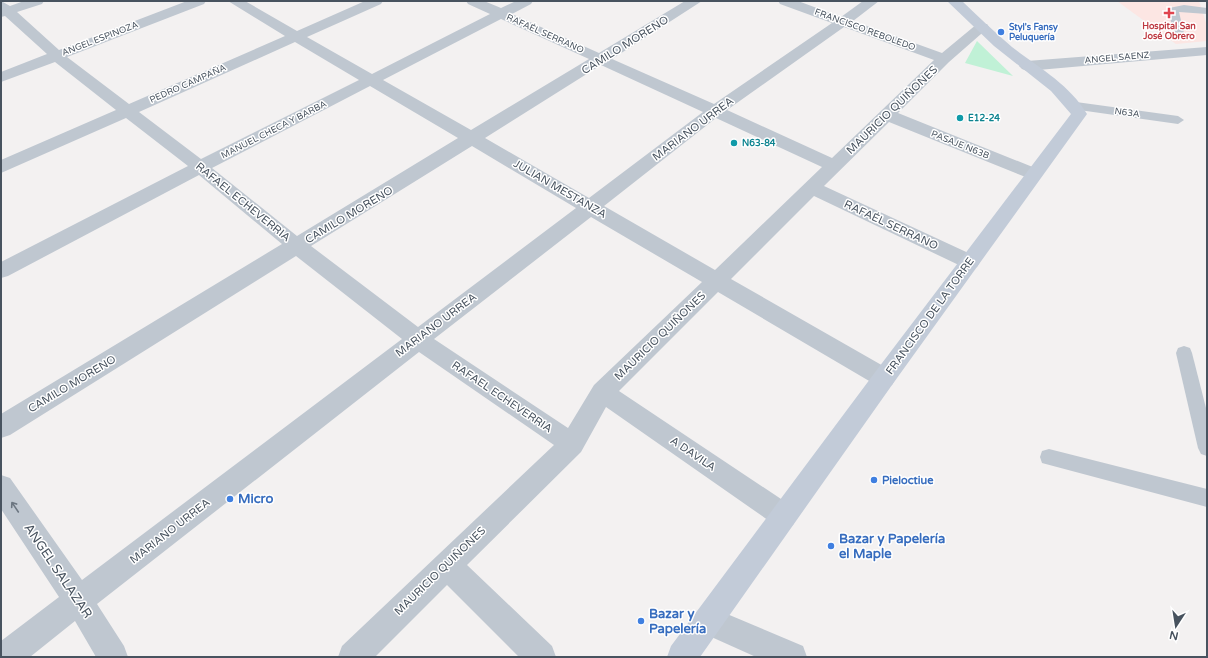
<svg xmlns="http://www.w3.org/2000/svg" width="1208" height="658" font-family="'Varela Round',sans-serif">
<rect width="100%" height="100%" fill="#f3f1f1"/>
<!-- medical -->
<path fill="#fce6e3" d="M 1117,1 L 1199,1 L 1207,26 L 1207,41 L 1176,44 Z"/>
<!-- green -->
<path fill="#c0f1d6" d="M 977,41 L 1013,76 L 965,63 Z"/>
<g fill="none" stroke-linecap="round" stroke-linejoin="round">
<!-- lane -->
<g fill="#bfc7d0" fill-rule="evenodd">
<path d="M 1184,5 L 1207,8 L 1207,14 L 1179,12 L 1184,33 L 1179,36 L 1174,33 L 1168,10 L 1169,8 Z"/>
<path d="M 1076,102 L 1178,116 L 1184,120 L 1178,124 L 1072,109 L 1070,106 Z"/>
<path d="M 1184,346 L 1190,348 L 1192,353 L 1207,412 L 1207,456 L 1201,454 L 1198,448 L 1176,353 L 1178,348 Z"/>
<path d="M 1049,449 L 1207,489 L 1207,507 L 1042,463 L 1040,457 L 1042,451 Z"/>
</g>
<!-- street -->
<g fill="#bfc7d0" fill-rule="evenodd">
<path d="M 1,1 L 10,6 L 24,1 L 44,1 L 42,4 L 17,12 L 59,50 L 187,1 L 206,1 L 204,4 L 67,57 L 129,104 L 285,36 L 228,1 L 245,1 L 297,31 L 365,1 L 383,1 L 381,4 L 307,37 L 372,74 L 490,14 L 468,4 L 466,1 L 484,1 L 501,8 L 516,1 L 533,1 L 531,4 L 512,14 L 599,53 L 685,1 L 702,1 L 612,59 L 714,104 L 832,23 L 780,4 L 778,1 L 798,1 L 841,17 L 863,1 L 879,1 L 853,21 L 942,53 L 977,24 L 987,24 L 989,27 L 949,62 L 898,113 L 1040,170 L 1043,174 L 1040,178 L 1034,180 L 1028,178 L 889,122 L 824,186 L 977,257 L 980,262 L 977,267 L 970,269 L 963,267 L 814,196 L 731,279 L 892,371 L 896,378 L 892,385 L 884,388 L 876,385 L 718,292 L 619,391 L 793,507 L 797,516 L 793,525 L 784,529 L 775,525 L 606,407 L 581,452 L 467,565 L 552,646 L 556,657 L 519,657 L 447,585 L 375,657 L 338,657 L 342,646 L 554,445 L 419,352 L 97,604 L 124,646 L 128,657 L 96,657 L 75,621 L 30,657 L 1,657 L 1,641 L 59,597 L 1,509 L 1,475 L 10,478 L 82,580 L 402,339 L 296,256 L 10,435 L 1,438 L 1,414 L 282,244 L 199,175 L 8,276 L 1,278 L 1,262 L 188,166 L 126,118 L 1,173 L 1,160 L 116,110 L 55,62 L 1,82 L 1,72 L 47,54 L 5,16 L 1,17 ZM 501,19 L 589,59 L 471,130 L 383,80 ZM 844,27 L 934,60 L 832,158 L 727,110 ZM 295,42 L 359,80 L 201,159 L 139,112 ZM 601,65 L 703,112 L 589,198 L 485,138 ZM 370,86 L 458,138 L 297,236 L 212,168 ZM 716,118 L 822,167 L 715,270 L 604,206 ZM 472,146 L 576,208 L 418,327 L 311,246 ZM 591,217 L 702,282 L 594,385 L 568,428 L 434,339 Z"/>
<path d="M 1207,47 L 1207,55 L 1027,71 L 1022,69 L 1019,66 L 1022,63 L 1027,61 Z"/>
<path d="M 708,606 L 803,646 L 807,657 L 756,657 L 698,631 L 693,621 L 698,611 Z"/>
</g>
<!-- secondary -->
<path fill="#c2cbd8" fill-rule="evenodd" d="M 947,1 L 962,1 C 978,16 994,32 1012,47 C 1039,68 1069,84 1087,114 L 892,385 L 700,657 L 667,657 L 671,646 L 876,371 L 1071,114 L 1051,91 L 994,46 Z"/>
</g>
<!-- one-way arrows -->
<defs><path id="oneway-shaft" d="M-6 0H5M1.5-3L5.5 0L1.5 3" fill="none" stroke-width="1.6" stroke-linecap="round" stroke-linejoin="round"/></defs>
<use stroke="#6c7681" href="#oneway-shaft" transform="translate(15 507) rotate(-124)"/>
<!-- markers -->
<path fill="#e0444e" stroke="#fff" stroke-width="1.5" d="M1167 7h4v4h4v4h-4v4h-4v-4h-4v-4h4z"/>
<g fill="#3f7fe0" stroke="#fff" stroke-width="1.5">
<circle cx="1001" cy="32" r="4"/>
<circle cx="874" cy="480" r="4"/>
<circle cx="230" cy="499" r="4"/>
<circle cx="831" cy="546" r="4"/>
<circle cx="641" cy="621" r="4"/>
</g>
<g fill="#0f9aa8" stroke="#fff" stroke-width="1.5">
<circle cx="960" cy="118" r="4"/>
<circle cx="734" cy="143" r="4"/>
</g>
<g text-anchor="middle" dominant-baseline="central" stroke-width="3" stroke-linejoin="round" paint-order="stroke">
<!-- far-health labels -->
<g font-size="9" font-weight="bold" fill="#be3a42" stroke="#fff">
<text x="1169" y="26">Hospital San<tspan x="1169" dy="10">José Obrero</tspan></text>
</g>
<!-- far-shop labels -->
<g font-size="9" font-weight="bold" fill="#366cbe" stroke="#fff" text-anchor="start">
<text x="1009" y="27">Styl's Fansy<tspan x="1009" dy="10">Peluquería</tspan></text>
</g>
<!-- far-street labels -->
<g font-size="9" fill="#48535f" stroke="#fff">
<text transform="translate(865 30) rotate(20)">FRANCISCO REBOLEDO</text>
<text transform="translate(545 34) rotate(24)">RAFAÉL SERRANO</text>
<text transform="translate(100 39) rotate(-21)">ANGEL ESPINOZA</text>
<text transform="translate(1117 58) rotate(-5)">ANGEL SAENZ</text>
<text transform="translate(188 84) rotate(-24)">PEDRO CAMPAÑA</text>
<text transform="translate(1127 113) rotate(8)">N63A</text>
<text transform="translate(274 130) rotate(-27)">MANUEL CHECA Y BARBA</text>
<text transform="translate(960 145) rotate(22)">PASAJE N63B</text>
</g>
<!-- far-culture labels -->
<g font-size="9" font-weight="bold" fill="#0d838f" stroke="#fff" text-anchor="start">
<text x="968" y="118">E12-24</text>
<text x="742" y="143">N63-84</text>
</g>
<!-- street labels -->
<g font-size="11" fill="#48535f" stroke="#fff">
<text transform="translate(625 45) rotate(-32)">CAMILO MORENO</text>
<text transform="translate(892 110) rotate(-44)">MAURICIO QUIÑONES</text>
<text transform="translate(693 129) rotate(-37)">MARIANO URREA</text>
<text transform="translate(560 189) rotate(30)">JULIAN MESTANZA</text>
<text transform="translate(243 202) rotate(39)">RAFAEL ECHEVERRIA</text>
<text transform="translate(349 215) rotate(-31)">CAMILO MORENO</text>
<text transform="translate(891 225) rotate(25)">RAFAÉL SERRANO</text>
<text transform="translate(930 316) rotate(-54)">FRANCISCO DE LA TORRE</text>
<text transform="translate(436 325) rotate(-37)">MARIANO URREA</text>
<text transform="translate(660 336) rotate(-44)">MAURICIO QUIÑONES</text>
<text transform="translate(72 384) rotate(-31)">CAMILO MORENO</text>
<text transform="translate(502 397) rotate(34)">RAFAEL ECHEVERRIA</text>
<text transform="translate(693 454) rotate(34)">A DAVILA</text>
<text transform="translate(170 531) rotate(-38)">MARIANO URREA</text>
<text transform="translate(440 571) rotate(-44)">MAURICIO QUIÑONES</text>
</g>
<!-- shop labels -->
<g font-size="11" font-weight="bold" fill="#366cbe" stroke="#fff" text-anchor="start">
<text x="882" y="480">Pieloctiue</text>
</g>
<!-- near-shop labels -->
<g font-size="13" font-weight="bold" fill="#366cbe" stroke="#fff" text-anchor="start">
<text x="238" y="499">Micro</text>
<text x="839" y="539">Bazar y Papelería<tspan x="839" dy="15">el Maple</tspan></text>
<text x="649" y="614">Bazar y<tspan x="649" dy="15">Papelería</tspan></text>
</g>
<!-- near-street labels -->
<g font-size="13" fill="#48535f" stroke="#fff">
<text transform="translate(58 571) rotate(56)">ANGEL SALAZAR</text>
</g>
</g>
<!-- border -->
<rect width="1208" height="658" fill="none" stroke="#48535f" stroke-width="4"/>
<!-- north arrow -->
<g transform="translate(1176 626) rotate(192)" stroke="#ffffff" stroke-width="3" paint-order="stroke">
<path d="M0-3L7 15L0 10L-7 15Z" fill="#48535f"/>
<text y="-6" font-size="11" font-weight="bold" text-anchor="middle" fill="#48535f">N</text>
</g>
</svg>
